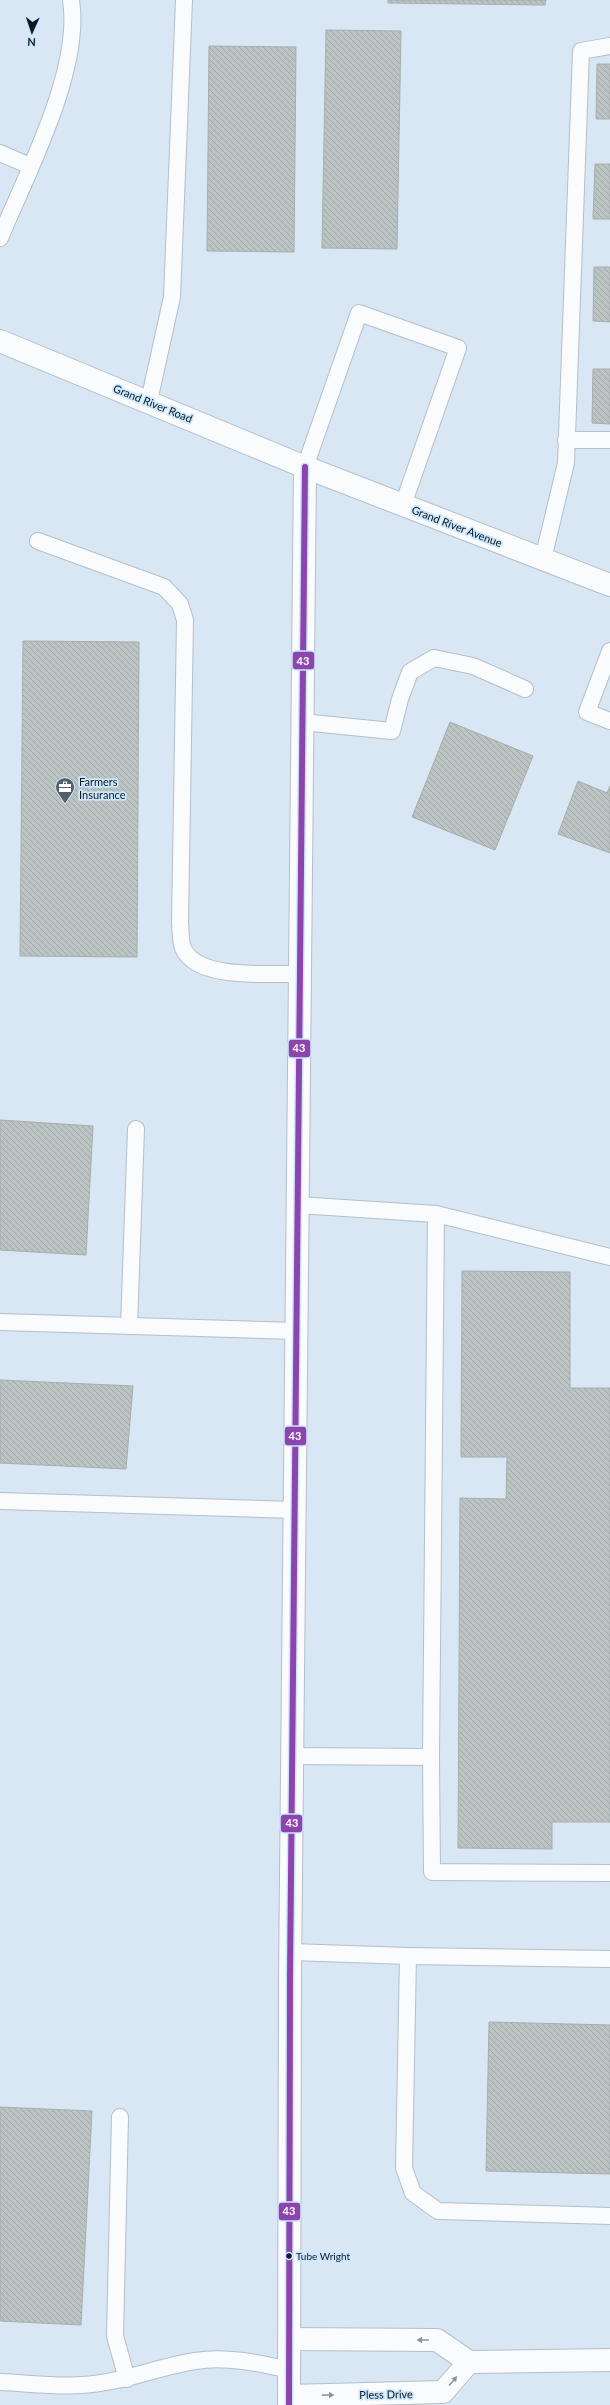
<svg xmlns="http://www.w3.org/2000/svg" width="610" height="2405" font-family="Lato,sans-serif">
<defs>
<pattern id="building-back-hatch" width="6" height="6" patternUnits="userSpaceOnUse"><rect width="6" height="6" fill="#bbc3c3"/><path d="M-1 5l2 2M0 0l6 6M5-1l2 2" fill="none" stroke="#a0a7a7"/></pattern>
</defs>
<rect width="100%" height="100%" fill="#d8e7f3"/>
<!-- building -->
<g fill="url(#building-back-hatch)" stroke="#a6aeae">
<path d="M 388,0 L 546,0 L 545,5 L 388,3 Z"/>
<path d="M 326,30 L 401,31 L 397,249 L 322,248 Z"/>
<path d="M 209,46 L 296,47 L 294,252 L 207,251 Z"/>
<path d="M 597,64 L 610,64 L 610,119 L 596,119 Z"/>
<path d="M 595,164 L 610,164 L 610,219 L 593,219 Z"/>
<path d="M 594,267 L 610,267 L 610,322 L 593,321 Z"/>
<path d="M 593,369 L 610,369 L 610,424 L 592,423 Z"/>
<path d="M 23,641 L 139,642 L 137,957 L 20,956 Z"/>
<path d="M 450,722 L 533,756 L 495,850 L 412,817 Z"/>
<path d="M 578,781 L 607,793 L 610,786 L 610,853 L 558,834 Z"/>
<path d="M 0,1120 L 93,1126 L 86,1255 L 0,1250 Z"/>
<path d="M 462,1271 L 570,1272 L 570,1388 L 610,1388 L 610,1822 L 552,1822 L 552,1849 L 458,1848 L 460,1498 L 506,1499 L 507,1457 L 461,1457 Z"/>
<path d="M 0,1380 L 133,1386 L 126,1469 L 0,1463 Z"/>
<path d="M 489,2022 L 610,2025 L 610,2174 L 486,2171 Z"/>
<path d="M 0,2107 L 92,2111 L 81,2325 L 0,2321 Z"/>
</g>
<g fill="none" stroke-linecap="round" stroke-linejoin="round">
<!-- lane casing -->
<g stroke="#b4bfc9" stroke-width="18">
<g id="lane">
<path d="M 0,153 L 30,166"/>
<path d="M 0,238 C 27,173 82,70 71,0"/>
<path d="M 149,401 L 172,297 L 184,0"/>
<path d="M 566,440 L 610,440"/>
<path d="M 305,467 L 359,313 L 458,348 L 403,505"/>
<path d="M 38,541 L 164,587 L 180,604 L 185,620 L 180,923 C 181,931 180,941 183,948 C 197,981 270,973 300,974"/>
<path d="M 543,559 L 566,463 L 581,51 L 610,46"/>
<path d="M 610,651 L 587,712 L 610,721"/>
<path d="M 302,722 L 392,731 L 400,699 L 410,672 L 434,658 L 473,666 L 525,689"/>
<path d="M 298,1205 L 436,1214 L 431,1757"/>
<path d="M 436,1214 L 610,1257"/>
<path d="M 0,1322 L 296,1331"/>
<path d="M 129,1326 L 136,1129"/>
<path d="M 0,1501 L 295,1510"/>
<path d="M 292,1756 L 431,1757 L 432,1872 L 610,1873"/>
<path d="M 291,1952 L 408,1956 L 404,2168 L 413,2193 L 438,2211 L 610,2216"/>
<path d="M 408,1956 L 610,1959"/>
<path d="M 120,2117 L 115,2336 L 127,2379"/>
<path d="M 0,2382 C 27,2383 55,2387 82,2385 C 121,2383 157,2367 195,2361 C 227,2356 259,2363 289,2370"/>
</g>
</g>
<!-- street casing -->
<g stroke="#b4bfc9" stroke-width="24">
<g id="street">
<path d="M 289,2339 L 437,2340 L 469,2362 L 610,2360"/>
<path d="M 289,2396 L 443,2392 L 469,2362"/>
<path d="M 289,2405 L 290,1976 L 305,467"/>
</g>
</g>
<!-- secondary casing -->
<g stroke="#b4bfc9" stroke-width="24">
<path id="secondary" d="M 0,341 L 305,467 L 610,585"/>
</g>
<!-- lane -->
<use href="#lane" stroke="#f9fbfd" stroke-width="16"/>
<!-- street -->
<use href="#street" stroke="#f9fbfd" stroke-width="22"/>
<!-- secondary -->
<use href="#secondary" stroke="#f9fbfd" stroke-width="22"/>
<!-- bus-1 casing -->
<g stroke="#cce8ff" stroke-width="9">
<path id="bus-1" d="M 289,2405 L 290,1976 L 305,467"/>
</g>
<!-- bus-1 -->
<use href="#bus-1" stroke="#8e44ad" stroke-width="6"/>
</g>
<!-- one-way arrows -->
<defs><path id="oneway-solid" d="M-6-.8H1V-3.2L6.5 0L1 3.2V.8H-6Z"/></defs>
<g fill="#8f9599">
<use href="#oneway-solid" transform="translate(423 2340) rotate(-180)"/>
<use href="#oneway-solid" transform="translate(453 2381) rotate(-49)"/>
<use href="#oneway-solid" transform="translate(328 2395) rotate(-1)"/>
</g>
<!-- icons -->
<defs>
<g id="office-pin" transform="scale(1)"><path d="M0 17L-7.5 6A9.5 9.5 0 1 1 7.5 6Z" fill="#546069" stroke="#cce8ff"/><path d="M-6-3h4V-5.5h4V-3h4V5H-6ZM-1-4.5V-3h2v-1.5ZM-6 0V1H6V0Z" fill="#fff"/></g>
</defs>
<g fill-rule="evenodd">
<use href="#office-pin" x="65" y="787"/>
</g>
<!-- markers -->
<circle fill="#0d181f" stroke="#cce8ff" stroke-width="1.5" cx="289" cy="2256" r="3.5"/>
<g text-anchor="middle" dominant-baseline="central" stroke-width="3.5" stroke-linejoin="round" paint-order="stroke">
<!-- bus labels -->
<g font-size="10" fill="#0d181f" stroke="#cce8ff" text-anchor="start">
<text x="296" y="2256">Tube Wright</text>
</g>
<!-- street labels -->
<g font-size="11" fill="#0d181f" stroke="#cce8ff">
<text transform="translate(153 403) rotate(22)">Grand River Road</text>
<text transform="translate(457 526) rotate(21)">Grand River Avenue</text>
<text transform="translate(386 2394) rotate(-1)">Pless Drive</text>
</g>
<!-- poi labels -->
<g font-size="11" fill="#0d181f" stroke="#cce8ff" text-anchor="start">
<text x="79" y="781">Farmers<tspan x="79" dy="13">Insurance</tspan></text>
</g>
</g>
<g stroke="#cce8ff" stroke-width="1.5">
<rect x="292" y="651" width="23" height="19" rx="4" fill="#8e44ad"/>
<rect x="288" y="1039" width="23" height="19" rx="4" fill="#8e44ad"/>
<rect x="284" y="1426" width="23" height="20" rx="4" fill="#8e44ad"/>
<rect x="280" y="1814" width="23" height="19" rx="4" fill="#8e44ad"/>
<rect x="278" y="2202" width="23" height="19" rx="4" fill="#8e44ad"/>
</g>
<g font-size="11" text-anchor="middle" font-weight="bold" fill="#fff">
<text x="303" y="665">43</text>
<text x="299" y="1052">43</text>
<text x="295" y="1440">43</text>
<text x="292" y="1827">43</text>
<text x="289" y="2215">43</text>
</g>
<!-- north arrow -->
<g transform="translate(32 32) rotate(183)" stroke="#cce8ff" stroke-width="3" paint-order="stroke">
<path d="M0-3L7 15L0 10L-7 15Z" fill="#0d181f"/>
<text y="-6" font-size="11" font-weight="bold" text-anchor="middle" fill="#0d181f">N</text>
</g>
</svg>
